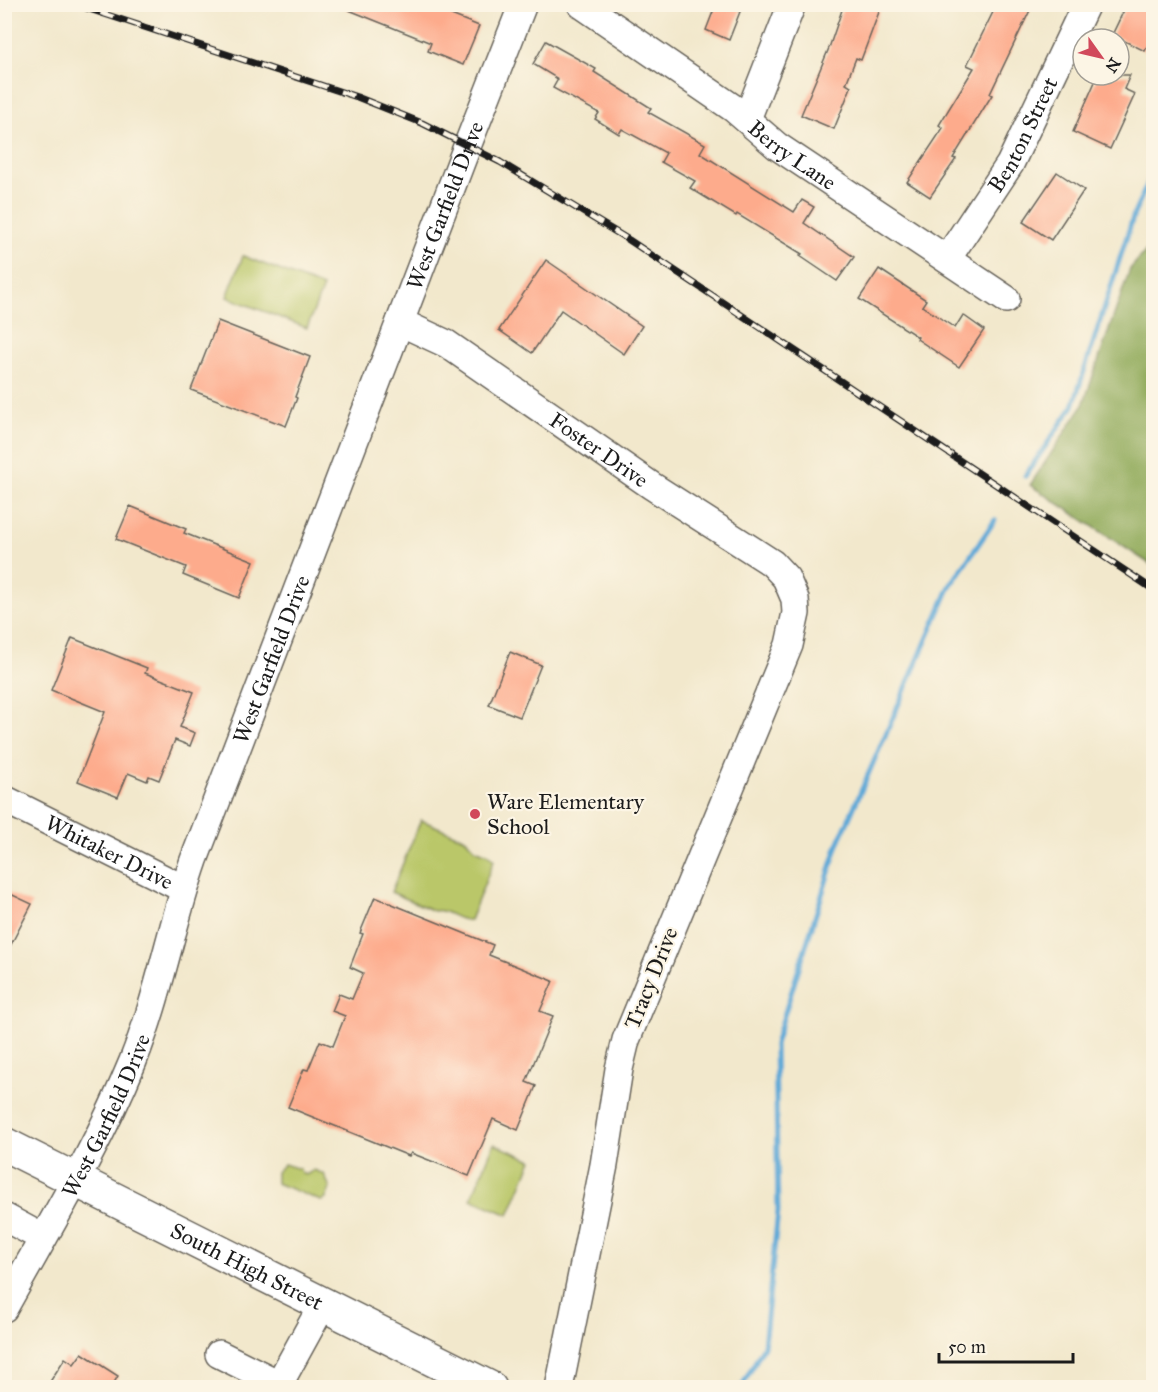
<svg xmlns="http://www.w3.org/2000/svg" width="1158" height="1392" font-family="'IM FELL Great Primer',serif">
<rect width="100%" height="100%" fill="#fcf5e5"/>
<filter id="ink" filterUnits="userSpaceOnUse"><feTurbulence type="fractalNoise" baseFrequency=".0167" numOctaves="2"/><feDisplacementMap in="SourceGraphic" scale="12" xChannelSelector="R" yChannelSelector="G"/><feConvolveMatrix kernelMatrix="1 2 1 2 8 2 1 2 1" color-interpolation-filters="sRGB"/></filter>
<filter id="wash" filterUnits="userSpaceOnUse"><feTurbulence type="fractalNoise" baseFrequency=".008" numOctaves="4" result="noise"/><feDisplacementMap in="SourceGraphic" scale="24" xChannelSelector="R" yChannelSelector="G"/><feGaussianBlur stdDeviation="1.35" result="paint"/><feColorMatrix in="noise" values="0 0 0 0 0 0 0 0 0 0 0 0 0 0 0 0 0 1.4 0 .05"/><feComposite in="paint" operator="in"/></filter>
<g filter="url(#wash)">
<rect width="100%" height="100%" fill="#f2e8cc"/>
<!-- green -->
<g fill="#bac769" stroke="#6b7242" stroke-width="1.5">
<path d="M 243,256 L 323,287 L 307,328 L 227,297 Z"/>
<path d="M 421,820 L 466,839 L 475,849 L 488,854 L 494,860 L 470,920 C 457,922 447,908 434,911 L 391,892 Z"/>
<path d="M 494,1144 L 532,1160 L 509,1215 L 471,1199 Z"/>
<path d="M 284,1164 L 300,1169 L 301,1173 L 306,1175 L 314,1170 L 324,1174 L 330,1188 L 326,1199 L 321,1201 L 276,1183 L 276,1172 Z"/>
</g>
<!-- forest -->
<path fill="#93ac5d" stroke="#58643c" stroke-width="1.5" d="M 1153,243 L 1153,566 L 1030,485 L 1083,405 L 1130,269 Z"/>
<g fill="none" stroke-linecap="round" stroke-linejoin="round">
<!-- stream -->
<g stroke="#5fa9d7" stroke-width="5">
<path d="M 1025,476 L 1073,406 L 1134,214 L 1154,169"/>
<path d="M 741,1388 L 764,1346 L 778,1211 L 775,1044 L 838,844 L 950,586 L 995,520"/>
</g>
</g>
<g id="blocks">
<!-- building -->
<g fill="#fdab8c">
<path d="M 334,4 L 431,4 L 431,7 L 479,26 L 463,65 L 428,51 L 431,43 Z"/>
<path d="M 716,4 L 743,4 L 729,40 L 706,30 Z"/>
<path d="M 844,4 L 882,4 L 861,60 L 856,58 L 846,84 L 851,87 L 834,129 L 801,115 L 829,48 Z"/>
<path d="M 997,4 L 1033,4 L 990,94 L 992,95 L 953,158 L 956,159 L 930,197 L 907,182 L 943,128 L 939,125 L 974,68 L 967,65 Z"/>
<path d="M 1127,4 L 1154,4 L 1154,33 L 1145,51 L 1112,35 Z"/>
<path d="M 546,41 L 596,69 L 594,72 L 651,108 L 648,112 L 705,144 L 700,153 L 794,212 L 802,200 L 814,207 L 804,223 L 854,257 L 837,281 L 800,256 L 802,254 L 737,214 L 736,216 L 690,188 L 695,181 L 661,162 L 666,153 L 622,129 L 619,134 L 595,119 L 599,113 L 553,88 L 558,79 L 533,64 Z"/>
<path d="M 1098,75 L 1130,75 L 1124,89 L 1135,94 L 1110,149 L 1073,132 Z"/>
<path d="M 1057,172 L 1084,190 L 1051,240 L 1023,222 Z"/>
<path d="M 546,260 L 642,326 L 624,354 L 561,310 L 532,353 L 499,330 Z"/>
<path d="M 879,269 L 926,300 L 922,306 L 955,328 L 963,315 L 984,330 L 959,367 L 917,339 L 918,337 L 859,299 Z"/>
<path d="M 218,321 L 310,357 L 295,397 L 297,398 L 286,426 L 191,390 Z"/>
<path d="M 130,506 L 186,529 L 184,533 L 254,561 L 239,598 L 183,575 L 186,567 L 116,539 Z"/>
<path d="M 72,638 L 147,668 L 145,673 L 194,692 L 180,727 L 195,733 L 190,746 L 175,740 L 159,780 L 149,776 L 147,781 L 128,773 L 118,797 L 78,781 L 105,712 L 51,690 Z"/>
<path d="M 510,652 L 541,665 L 520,717 L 489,705 Z"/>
<path d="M 4,891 L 32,904 L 4,958 Z"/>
<path d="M 375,897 L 493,945 L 489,955 L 553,981 L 540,1011 L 553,1016 L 526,1082 L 536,1086 L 518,1130 L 493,1119 L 469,1176 L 411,1153 L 409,1156 L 288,1107 L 304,1069 L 308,1070 L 320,1041 L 333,1046 L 345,1016 L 332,1011 L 339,994 L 352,999 L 363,973 L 350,967 L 363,934 L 360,933 Z"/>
<path d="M 82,1353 L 118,1376 L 111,1388 L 46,1388 L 65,1358 L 74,1364 Z"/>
</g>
</g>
</g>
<g filter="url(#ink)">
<use href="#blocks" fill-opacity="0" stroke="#67635a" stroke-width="1.5"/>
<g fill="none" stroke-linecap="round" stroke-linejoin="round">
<!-- minor casing -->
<g stroke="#67635a" stroke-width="30">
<g id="minor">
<path id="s1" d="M 581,4 L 733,108 L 777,146 L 1006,299"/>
<path d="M 747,119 L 792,4"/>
<path id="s2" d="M 947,259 L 1010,164 L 1086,4"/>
<path id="s3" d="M 400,322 L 447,344 L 652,486 L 772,563 L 786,578 L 795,599 L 796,613 L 789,645 L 626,1040 L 619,1069 L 604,1165 L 559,1388"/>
<path id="s4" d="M 4,799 L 184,889"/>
<path d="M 4,1217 L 43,1238"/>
<path id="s5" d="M 4,1308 C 49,1227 98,1147 133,1061 C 159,996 171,926 194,860 L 468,144 L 523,4"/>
<path d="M 219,1354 L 279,1384"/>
<path d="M 285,1388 L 279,1384 L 323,1304"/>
</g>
</g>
<!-- major casing -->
<g stroke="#67635a" stroke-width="36">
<g id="major">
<path id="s6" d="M 4,1144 L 490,1388"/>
</g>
</g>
<!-- minor -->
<use href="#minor" stroke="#fff" stroke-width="27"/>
<!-- major -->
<use href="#major" stroke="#fff" stroke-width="33"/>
<!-- rail casing -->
<g stroke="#1c1c1c" stroke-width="7">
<path id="rail" d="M 74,4 L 357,97 L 422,123 L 500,162 L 629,240 L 1154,590"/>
</g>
<!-- rail -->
<use href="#rail" stroke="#fcf5e5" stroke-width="4.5" stroke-dasharray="14" stroke-linecap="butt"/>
</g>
</g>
<!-- markers -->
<circle fill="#d1495b" stroke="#fcf5e5" stroke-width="2" cx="475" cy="814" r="6"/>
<g text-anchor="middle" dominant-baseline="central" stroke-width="4.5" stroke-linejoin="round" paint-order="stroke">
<!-- street labels -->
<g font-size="22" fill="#1c1c1c" stroke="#fcf5e5">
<text stroke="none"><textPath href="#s2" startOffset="146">Benton Street</textPath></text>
<text stroke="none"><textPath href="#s1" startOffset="260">Berry Lane</textPath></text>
<text stroke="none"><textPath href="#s5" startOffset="1190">West Garfield Drive</textPath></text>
<text stroke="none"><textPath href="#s3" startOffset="237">Foster Drive</textPath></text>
<text stroke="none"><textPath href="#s5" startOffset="704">West Garfield Drive</textPath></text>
<text stroke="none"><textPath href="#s4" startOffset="118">Whitaker Drive</textPath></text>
<text transform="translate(651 978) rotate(-68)">Tracy Drive</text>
<text stroke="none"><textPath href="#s5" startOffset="218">West Garfield Drive</textPath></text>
<text stroke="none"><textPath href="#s6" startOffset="272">South High Street</textPath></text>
</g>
<!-- poi labels -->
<g font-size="22" fill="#1c1c1c" stroke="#fcf5e5" text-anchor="start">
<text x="487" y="801">Ware Elementary<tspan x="487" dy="25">School</tspan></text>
</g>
</g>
<!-- margin -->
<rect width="1158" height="1392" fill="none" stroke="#fcf5e5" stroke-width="24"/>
<!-- north arrow -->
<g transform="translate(1101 57) rotate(124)"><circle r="28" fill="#fcf5e5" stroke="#a29e95" stroke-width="1.5"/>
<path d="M0-4.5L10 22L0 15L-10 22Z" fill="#d1495b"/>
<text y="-9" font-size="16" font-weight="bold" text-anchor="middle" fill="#1c1c1c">N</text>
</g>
<!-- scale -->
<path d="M939 1353v9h134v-9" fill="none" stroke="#1c1c1c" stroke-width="3"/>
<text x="948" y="1353" font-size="18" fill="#1c1c1c" stroke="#fcf5e5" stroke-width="4.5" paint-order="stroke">50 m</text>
</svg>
